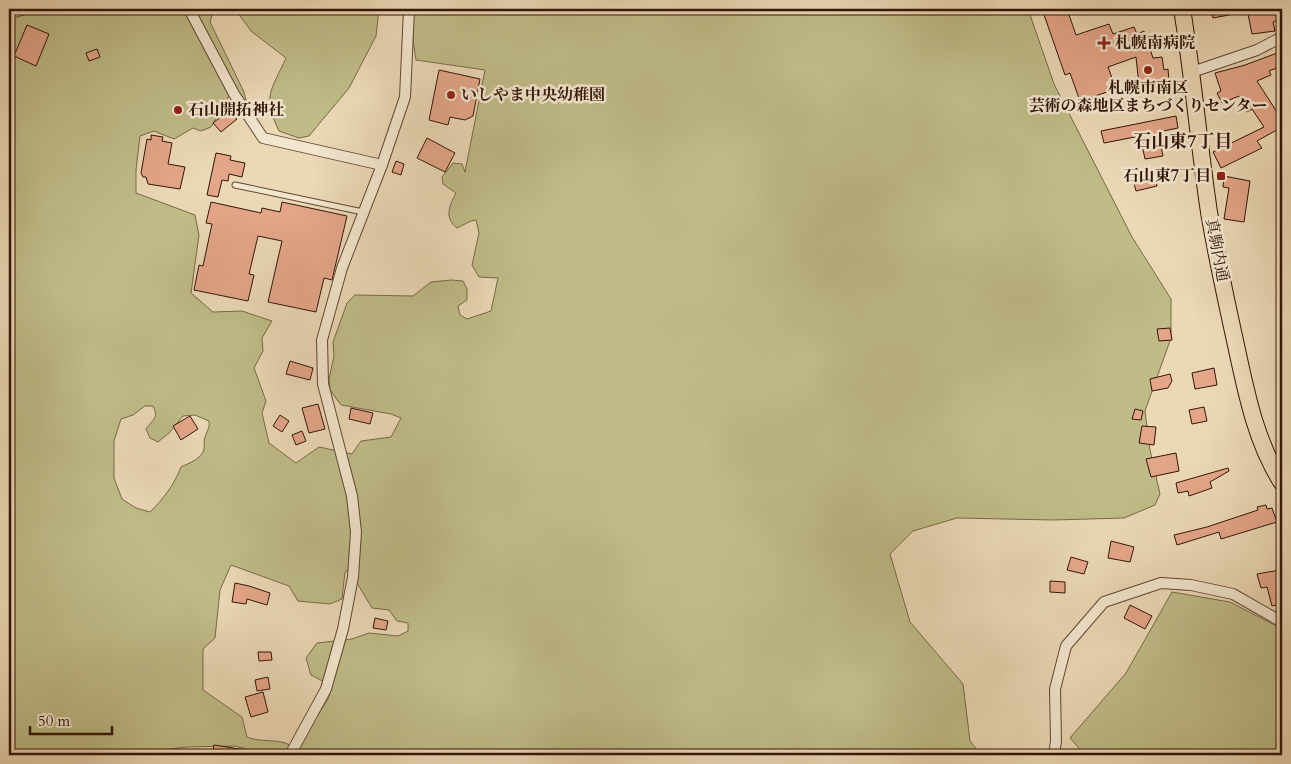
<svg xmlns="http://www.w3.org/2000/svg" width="1291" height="764" font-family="Cardo,'Noto Serif JP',serif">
<rect width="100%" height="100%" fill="#ebd8b5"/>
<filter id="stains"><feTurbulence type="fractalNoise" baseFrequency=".004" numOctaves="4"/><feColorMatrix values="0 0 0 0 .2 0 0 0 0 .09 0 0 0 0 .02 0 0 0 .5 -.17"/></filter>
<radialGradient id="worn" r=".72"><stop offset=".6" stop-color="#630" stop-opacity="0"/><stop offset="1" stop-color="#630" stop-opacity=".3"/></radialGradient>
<!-- green -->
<g fill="#bfbc88" stroke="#786848" fill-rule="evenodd">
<path d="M 9,9 L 214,9 L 210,22 L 244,92 L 247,104 L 229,96 L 211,127 L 201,131 L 193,128 L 174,139 L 154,131 L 140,136 L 136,170 L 136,193 L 195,215 L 199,235 L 191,293 L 213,312 L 242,311 L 272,321 L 262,338 L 263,351 L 254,368 L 266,401 L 262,413 L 269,443 L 296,463 L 319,447 L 352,454 L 361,441 L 391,437 L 401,418 L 391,414 L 341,405 L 330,390 L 329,379 L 334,356 L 333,342 L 347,303 L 355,295 L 413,296 L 431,282 L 451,280 L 463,281 L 467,289 L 467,300 L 458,306 L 460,315 L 467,319 L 491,311 L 498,278 L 479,277 L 472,265 L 479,233 L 476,220 L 471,221 L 457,228 C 444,218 449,206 456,193 L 443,184 L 442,177 L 453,163 L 462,164 L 465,172 L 485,70 L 416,60 L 413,40 L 413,9 L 1028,9 L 1054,84 L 1132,237 L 1171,299 L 1171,338 L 1145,411 L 1150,450 L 1160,494 L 1155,505 L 1124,518 L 1054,520 L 957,518 L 913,531 L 890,554 L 910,622 L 963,684 L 970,741 L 981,755 L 292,755 L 328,699 L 332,686 L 311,675 L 306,658 L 317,643 L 352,639 L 369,633 L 398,636 L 408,631 L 408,623 L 397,621 L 389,610 L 372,608 L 357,583 L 358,564 L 345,572 L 342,599 L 330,604 L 298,601 L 289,586 L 231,565 L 220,590 L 215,638 L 203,649 L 203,690 L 242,717 L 247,737 C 261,743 277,738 290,745 L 290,750 L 284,755 L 269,755 L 235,746 L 187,747 L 148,752 L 149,755 L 9,755 ZM 145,406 L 153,406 C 159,418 153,419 146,429 L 150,438 L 158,442 L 169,433 L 183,416 L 195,415 L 209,421 C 210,428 207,431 205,437 C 203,442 205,445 204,449 C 202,459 189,463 181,467 C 174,485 164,498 150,512 L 136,508 L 122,499 L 114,478 L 114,441 L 121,419 L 133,415 Z"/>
<path d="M 235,9 L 379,9 L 376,36 L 349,88 L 309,136 L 299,138 L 279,131 C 262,96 271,91 286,58 L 251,31 Z"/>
<path d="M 1172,592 L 1230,602 L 1282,629 L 1282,755 L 1085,755 L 1070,738 L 1126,673 Z"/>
</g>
<!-- building -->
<g fill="#e4a689" stroke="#321507">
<path d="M 1042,9 L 1067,9 L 1076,35 L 1109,24 L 1113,34 L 1134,27 L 1137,34 L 1144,31 L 1153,58 L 1162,57 L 1164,70 L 1168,69 L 1169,81 L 1139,85 L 1136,57 L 1108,67 L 1116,89 L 1080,101 L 1070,73 L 1065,75 Z"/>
<path d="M 1211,9 L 1238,9 L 1239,13 L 1213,18 Z"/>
<path d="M 1247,9 L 1282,9 L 1282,19 L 1273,22 L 1275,31 L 1252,34 Z"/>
<path d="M 27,25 L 49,34 L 36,66 L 14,56 Z"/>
<path d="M 97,49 L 100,57 L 89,61 L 86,53 Z"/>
<path d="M 1280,52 L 1282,57 L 1282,66 L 1269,71 L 1271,75 L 1257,81 L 1282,120 L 1282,127 L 1257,141 L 1262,148 L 1221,168 L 1213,152 L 1264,127 L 1252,109 L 1247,112 L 1239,96 L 1222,103 L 1217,93 L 1221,91 L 1215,73 L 1245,65 Z"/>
<path d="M 439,70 L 480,79 L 473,116 L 465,120 L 450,117 L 448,125 L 429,120 Z"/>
<path d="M 229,110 L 237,119 L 221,132 L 213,123 Z"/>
<path d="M 1176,116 L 1178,128 L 1158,132 L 1163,156 L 1145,159 L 1140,136 L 1104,143 L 1101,131 Z"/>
<path d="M 151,135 L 163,137 L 162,141 L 172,143 L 168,164 L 185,167 L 180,189 L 148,184 L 146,177 L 143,177 L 141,173 L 147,139 L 151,140 Z"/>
<path d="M 427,138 L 455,153 L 445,172 L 417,158 Z"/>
<path d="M 216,153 L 231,156 L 230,160 L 245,163 L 242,177 L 229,174 L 228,181 L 222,180 L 218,197 L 207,195 Z"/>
<path d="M 396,161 L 404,164 L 401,175 L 392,172 Z"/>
<path d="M 1155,169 L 1158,181 L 1156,181 L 1157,186 L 1136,191 L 1132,175 Z"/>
<path d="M 1224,176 L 1250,181 L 1244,222 L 1224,219 L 1229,188 L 1223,187 Z"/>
<path d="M 211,202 L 261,213 L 262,208 L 280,212 L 282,202 L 347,216 L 332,280 L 324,278 L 316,312 L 268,302 L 282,241 L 258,236 L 249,274 L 254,275 L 248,301 L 194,290 L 199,265 L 203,266 L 212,224 L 206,223 Z"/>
<path d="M 1170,328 L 1172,340 L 1159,341 L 1157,329 Z"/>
<path d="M 290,361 L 313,368 L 310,380 L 286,374 Z"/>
<path d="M 1214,368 L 1217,385 L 1195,389 L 1192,373 Z"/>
<path d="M 1170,374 L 1172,381 L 1168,388 L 1152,391 L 1150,379 Z"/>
<path d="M 318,404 L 325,429 L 309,433 L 302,408 Z"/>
<path d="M 1204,407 L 1207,421 L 1192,424 L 1189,410 Z"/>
<path d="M 351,408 L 373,413 L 370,424 L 349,419 Z"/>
<path d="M 1135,409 L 1143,411 L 1141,420 L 1132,419 Z"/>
<path d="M 280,415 L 289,421 L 282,432 L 273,426 Z"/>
<path d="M 190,416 L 198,429 L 181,440 L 173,426 Z"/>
<path d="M 1142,426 L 1156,427 L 1154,445 L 1139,443 Z"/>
<path d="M 302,431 L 306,441 L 296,445 L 292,435 Z"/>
<path d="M 1176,453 L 1179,471 L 1151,477 L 1146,459 Z"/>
<path d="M 1228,468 L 1229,471 L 1210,482 L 1212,488 L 1189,496 L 1188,491 L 1178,493 L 1176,483 Z"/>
<path d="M 1266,505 L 1267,509 L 1272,508 L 1277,522 L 1221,539 L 1219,532 L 1177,545 L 1174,535 L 1207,527 L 1258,510 L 1257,507 Z"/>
<path d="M 1111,541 L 1134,547 L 1130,562 L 1108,558 Z"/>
<path d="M 1071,557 L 1088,562 L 1084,574 L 1067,570 Z"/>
<path d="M 1280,570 L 1282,578 L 1282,604 L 1272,606 L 1267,587 L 1261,588 L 1257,574 Z"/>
<path d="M 1050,581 L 1065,582 L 1065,593 L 1050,592 Z"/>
<path d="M 235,583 L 249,586 L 270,593 L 267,605 L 247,599 L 246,604 L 232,602 Z"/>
<path d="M 1130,605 L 1152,616 L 1145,629 L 1124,618 Z"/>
<path d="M 375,618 L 388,621 L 386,630 L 373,628 Z"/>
<path d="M 258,652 L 271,652 L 272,660 L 259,661 Z"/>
<path d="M 268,677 L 270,689 L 257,691 L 255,680 Z"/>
<path d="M 263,692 L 268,712 L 251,717 L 245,697 Z"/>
<path d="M 214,745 L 246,750 L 246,755 L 212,755 Z"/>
</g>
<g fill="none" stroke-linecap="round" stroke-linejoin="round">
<!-- service casing -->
<g stroke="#604632" stroke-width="7">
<path id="service" d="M 235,185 L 363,212"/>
</g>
<!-- minor casing -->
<g stroke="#604632" stroke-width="12">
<g id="minor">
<path d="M 189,9 L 234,94 L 263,138 L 382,165"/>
<path d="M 9,11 L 11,13 L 24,9"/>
<path d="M 1192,72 L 1257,50 L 1282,37"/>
<path d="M 290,755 L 326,689 L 343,629 L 353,577 L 356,532 L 352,496 L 323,384 L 322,340 L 342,268 L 382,165 L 405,97 L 409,9"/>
<path d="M 1054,755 L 1056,741 L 1055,689 L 1066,646 L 1104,602 L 1161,583 L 1191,585 L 1233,594 L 1282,622"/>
</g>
</g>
<!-- trunk casing -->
<g stroke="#321507" stroke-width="18">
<path id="trunk" d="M 1182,9 C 1193,76 1199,145 1209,212 C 1216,254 1225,295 1234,336 C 1245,386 1254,439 1282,483"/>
</g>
<!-- service -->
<use href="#service" stroke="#f2e6cf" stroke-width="5"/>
<!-- minor -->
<use href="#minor" stroke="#f2e6cf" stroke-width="10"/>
<!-- trunk -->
<use href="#trunk" stroke="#ebd8b5" stroke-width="16"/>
</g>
<!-- markers -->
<g fill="#8f2418" stroke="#f2e6cf" stroke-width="2">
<path d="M1101.5 35.5h5v5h5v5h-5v5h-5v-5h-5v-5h5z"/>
<circle cx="1148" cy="70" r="5"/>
<circle cx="451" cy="95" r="5"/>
<circle cx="178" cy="110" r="5"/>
<rect x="1216" y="171" width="10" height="10" rx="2.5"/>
</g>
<g text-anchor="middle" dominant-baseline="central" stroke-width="5" stroke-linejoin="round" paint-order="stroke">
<!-- poi labels -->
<g font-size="16" font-weight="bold" fill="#321507" stroke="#f2e6cf" text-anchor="start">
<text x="1115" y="43">札幌南病院</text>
<text x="1148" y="88" text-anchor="middle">札幌市南区<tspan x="1148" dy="18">芸術の森地区まちづくりセンター</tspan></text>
<text x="461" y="95">いしやま中央幼稚園</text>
<text x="188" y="110">石山開拓神社</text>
<text x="1211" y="176" text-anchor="end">石山東7丁目</text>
</g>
<!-- street labels -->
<g font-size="16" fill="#321507" stroke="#f2e6cf">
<text transform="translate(1217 250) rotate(79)">真駒内通</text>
</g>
<!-- neighbourhood labels -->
<g font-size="18" font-weight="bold" fill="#321507" stroke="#f2e6cf">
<text x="1183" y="141">石山東7丁目</text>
</g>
</g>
<!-- margin -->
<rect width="1291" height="764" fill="none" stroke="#ebd8b5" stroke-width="30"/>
<rect x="10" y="10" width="1271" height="744" fill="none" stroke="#321507" stroke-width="2.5"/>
<rect x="15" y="15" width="1261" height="734" fill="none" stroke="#321507"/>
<!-- scale -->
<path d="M30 726v8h82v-8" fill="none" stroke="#321507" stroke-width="2.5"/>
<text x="38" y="726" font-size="15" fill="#321507" stroke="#f2e6cf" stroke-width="4" paint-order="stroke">50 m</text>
<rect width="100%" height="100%" filter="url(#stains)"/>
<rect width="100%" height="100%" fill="url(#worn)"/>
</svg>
